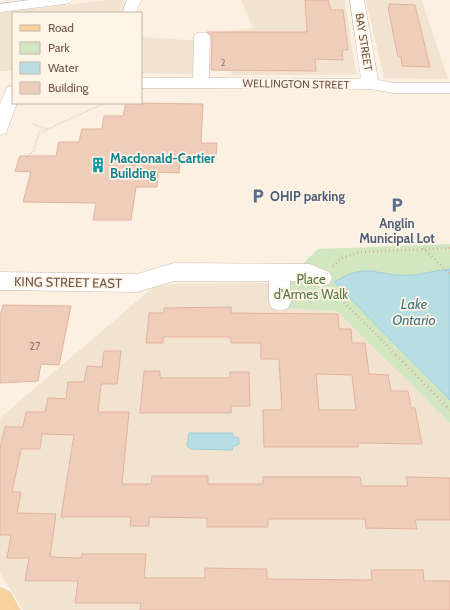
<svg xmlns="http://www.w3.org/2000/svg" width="450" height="610" font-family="Cabin,sans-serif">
<rect width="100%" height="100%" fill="#fbf0e2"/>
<!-- residential -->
<g fill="#f2e2d0">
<path d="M 108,0 L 124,0 L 119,13 L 13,13 L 13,71 L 0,71 L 0,13 Z"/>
<path d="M 241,0 L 345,0 L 356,75 L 232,75 L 217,33 L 253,28 Z"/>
<path d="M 366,0 L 422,0 L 448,79 L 384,78 Z"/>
<path d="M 141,37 L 199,41 L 197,74 L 141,73 Z"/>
<path d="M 272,283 L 284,308 L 337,310 L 450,423 L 450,610 L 23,610 L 0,573 L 0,418 L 157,284 Z"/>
</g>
<!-- green -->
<path fill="#d2e7c1" d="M 450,244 L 450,269 L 413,275 L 391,275 L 377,271 L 334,282 L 450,400 L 450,423 L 337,311 L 284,308 L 287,279 L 318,249 Z"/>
<!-- water -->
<g fill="#b7dee3" stroke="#9eced4">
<path d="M 450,269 L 450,400 L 334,282 C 371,260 377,278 413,275 C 425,274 437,270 450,269 Z"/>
<path d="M 189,433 L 233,433 L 233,436 L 239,438 L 239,444 L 232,447 L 233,450 L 191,449 L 187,446 Z"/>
</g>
<!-- building -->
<g fill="#efcdbb" stroke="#e1b39c" fill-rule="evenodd">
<path d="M 305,0 L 328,0 L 331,10 L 343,10 L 348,50 L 342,50 L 343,60 L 315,59 L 316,71 L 211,70 L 212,36 L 207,32 L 307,32 Z"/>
<path d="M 389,4 L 415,5 L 430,67 L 402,66 L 401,57 L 398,57 L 388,7 L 390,7 Z"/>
<path d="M 126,103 L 203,104 L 201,143 L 217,143 L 216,158 L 180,158 L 179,173 L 158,172 L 157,187 L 136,187 L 131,220 L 93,220 L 96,203 L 23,202 L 31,172 L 15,171 L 20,156 L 56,156 L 59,142 L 79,142 L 82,129 L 102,129 L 104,116 L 123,116 Z"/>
<path d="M 3,305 L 71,306 L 59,365 L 41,364 L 38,381 L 0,383 L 0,316 Z"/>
<path d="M 231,307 L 231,313 L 338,314 L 339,329 L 351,329 L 352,343 L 365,343 L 369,374 L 388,375 L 391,391 L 408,391 L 411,408 L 415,408 L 422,444 L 358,443 L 358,447 L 264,447 L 263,410 L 282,410 L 279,359 L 261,359 L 261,343 L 231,343 L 230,337 L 163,337 L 163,343 L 146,343 L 149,313 L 164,313 L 164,308 ZM 316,374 L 352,375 L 356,410 L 319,410 Z"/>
<path d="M 104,351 L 121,351 L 117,384 L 101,384 L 98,412 L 129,412 L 122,484 L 151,484 L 152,476 L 208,476 L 208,484 L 263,484 L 263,477 L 360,477 L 362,486 L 408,486 L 406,477 L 450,478 L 450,520 L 415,520 L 417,529 L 366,528 L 365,519 L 268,519 L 268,527 L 207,527 L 207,518 L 149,517 L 149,526 L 130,526 L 131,517 L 61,517 L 74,435 L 42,434 L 40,449 L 21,449 L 12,492 L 21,492 L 17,513 L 56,514 L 50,557 L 81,558 L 82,554 L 146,554 L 144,578 L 205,578 L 205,568 L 255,569 L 267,569 L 267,579 L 372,580 L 371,570 L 423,570 L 424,581 L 450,581 L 450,610 L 140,610 L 141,603 L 75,603 L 78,581 L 25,581 L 29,558 L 7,558 L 11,535 L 0,535 L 0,448 L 5,427 L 23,427 L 26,412 L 45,412 L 48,398 L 66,399 L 68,382 L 84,382 L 87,366 L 102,367 Z"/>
<path d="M 144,371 L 160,371 L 160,378 L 230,378 L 230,372 L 249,372 L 250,406 L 231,406 L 231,413 L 140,413 Z"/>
</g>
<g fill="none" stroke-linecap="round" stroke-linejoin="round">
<!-- minor casing -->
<g stroke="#cdbaac" stroke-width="1">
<g id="minor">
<path d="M 30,0 L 72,0 L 70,3 L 65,4 L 0,12 L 0,4 Z"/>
<path d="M 127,0 L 141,0 L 136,13 L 122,13 Z"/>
<path d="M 350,0 L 364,0 L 378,80 L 394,83 L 450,83 L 450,93 L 394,93 L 370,89 L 141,88 L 141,78 L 193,78 L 194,36 L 197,33 L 207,33 L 210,36 L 209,78 L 361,79 Z"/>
<path d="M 13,86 L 13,103 L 17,103 L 6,133 L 0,135 L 0,104 L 7,87 Z"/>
<path d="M 174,263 L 310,264 L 329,272 L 332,278 L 329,284 L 321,287 L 308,282 L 290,281 L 291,302 L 288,308 L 280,311 L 272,308 L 269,302 L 269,281 L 174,281 L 137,292 L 0,290 L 0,272 L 137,274 Z"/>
</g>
</g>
<!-- major casing -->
<g stroke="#d7d0cc" stroke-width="1">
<path id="major" d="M 0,587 L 10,592 L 20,610 L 0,610 Z"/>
</g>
<!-- path-far2 -->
<g stroke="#d3b19e" stroke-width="2" stroke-dasharray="0.5 2" stroke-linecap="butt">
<path d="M 33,124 L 48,129"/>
<path d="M 29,154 L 33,152 L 39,133 L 105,103"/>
</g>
<!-- path-far1 -->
<g stroke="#d3b19e" stroke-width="2.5" stroke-dasharray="1 3" stroke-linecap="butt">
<path d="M 423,248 L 450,274"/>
<path d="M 333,266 L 342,258 L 360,252 L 450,248"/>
<path d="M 333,291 L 397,356"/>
</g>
<!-- path -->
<path stroke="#d3b19e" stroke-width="3" stroke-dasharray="1 3.5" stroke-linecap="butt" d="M 396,355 L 450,410"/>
<!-- minor -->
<use href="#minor" fill="#fff" fill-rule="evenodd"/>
<!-- major -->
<use href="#major" fill="#f7d29c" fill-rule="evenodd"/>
</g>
<!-- icons -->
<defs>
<g id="building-bare" transform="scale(1.2)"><path d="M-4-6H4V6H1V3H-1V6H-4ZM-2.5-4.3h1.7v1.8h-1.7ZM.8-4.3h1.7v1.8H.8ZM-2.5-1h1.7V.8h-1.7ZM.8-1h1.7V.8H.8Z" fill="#0f9aa8" stroke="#fef4e7" stroke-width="2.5" paint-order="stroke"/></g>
<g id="parking-bare" transform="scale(1.2)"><path d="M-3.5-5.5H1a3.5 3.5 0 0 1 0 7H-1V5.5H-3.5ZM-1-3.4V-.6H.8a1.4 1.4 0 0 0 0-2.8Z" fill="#5c6f8a" stroke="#fef4e7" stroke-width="2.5" paint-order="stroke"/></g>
</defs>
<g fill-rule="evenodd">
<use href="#building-bare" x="98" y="165"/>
<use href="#parking-bare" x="258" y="196"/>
<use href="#parking-bare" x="397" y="205"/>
</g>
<g text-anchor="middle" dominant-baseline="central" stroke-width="3.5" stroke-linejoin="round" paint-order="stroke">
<!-- far-number labels -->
<g font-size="9" fill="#907466">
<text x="223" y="62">2</text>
</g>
<!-- far-street labels -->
<g font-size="11" fill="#71564a" stroke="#fef4e7">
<text transform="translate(364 42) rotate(81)">BAY STREET</text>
<text transform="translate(296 84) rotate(1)">WELLINGTON STREET</text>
</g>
<!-- number labels -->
<g font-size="11" fill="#907466">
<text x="35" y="346">27</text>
</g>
<!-- culture labels -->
<g font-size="13" font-weight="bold" fill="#0d838f" stroke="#fef4e7" text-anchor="start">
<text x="110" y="158">Macdonald-Cartier<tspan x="110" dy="15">Building</tspan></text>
</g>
<!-- service labels -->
<g font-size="13" font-weight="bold" fill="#4e5e75" stroke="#fef4e7" text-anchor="start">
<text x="270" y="196">OHIP parking</text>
<text x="397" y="223" text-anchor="middle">Anglin<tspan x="397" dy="15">Municipal Lot</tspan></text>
</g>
<!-- park labels -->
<g font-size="13" fill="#547742" stroke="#fef4e7">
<text x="311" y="279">Place<tspan x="311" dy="15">d'Armes Walk</tspan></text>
</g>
<!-- street labels -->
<g font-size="13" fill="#71564a" stroke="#fef4e7">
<text transform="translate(68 282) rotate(1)">KING STREET EAST</text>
</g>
<!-- water labels -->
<g font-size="14" font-style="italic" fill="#42757d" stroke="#fef4e7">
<text x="414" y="304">Lake<tspan x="414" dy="16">Ontario</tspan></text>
</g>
</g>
<!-- legend -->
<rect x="12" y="12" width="130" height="92" fill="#fef4e7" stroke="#c6b5a8"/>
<rect x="20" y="25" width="20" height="6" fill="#f7d29c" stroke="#c6b5a8"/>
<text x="48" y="32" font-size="12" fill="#71564a">Road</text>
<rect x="20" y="42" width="20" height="12" fill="#d2e7c1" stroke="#c6b5a8"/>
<text x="48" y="52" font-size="12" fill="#71564a">Park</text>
<rect x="20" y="62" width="20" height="12" fill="#b7dee3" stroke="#c6b5a8"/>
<text x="48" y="72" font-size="12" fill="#71564a">Water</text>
<rect x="20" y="82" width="20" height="12" fill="#efcdbb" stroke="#c6b5a8"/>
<text x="48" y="92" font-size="12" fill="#71564a">Building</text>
</svg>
